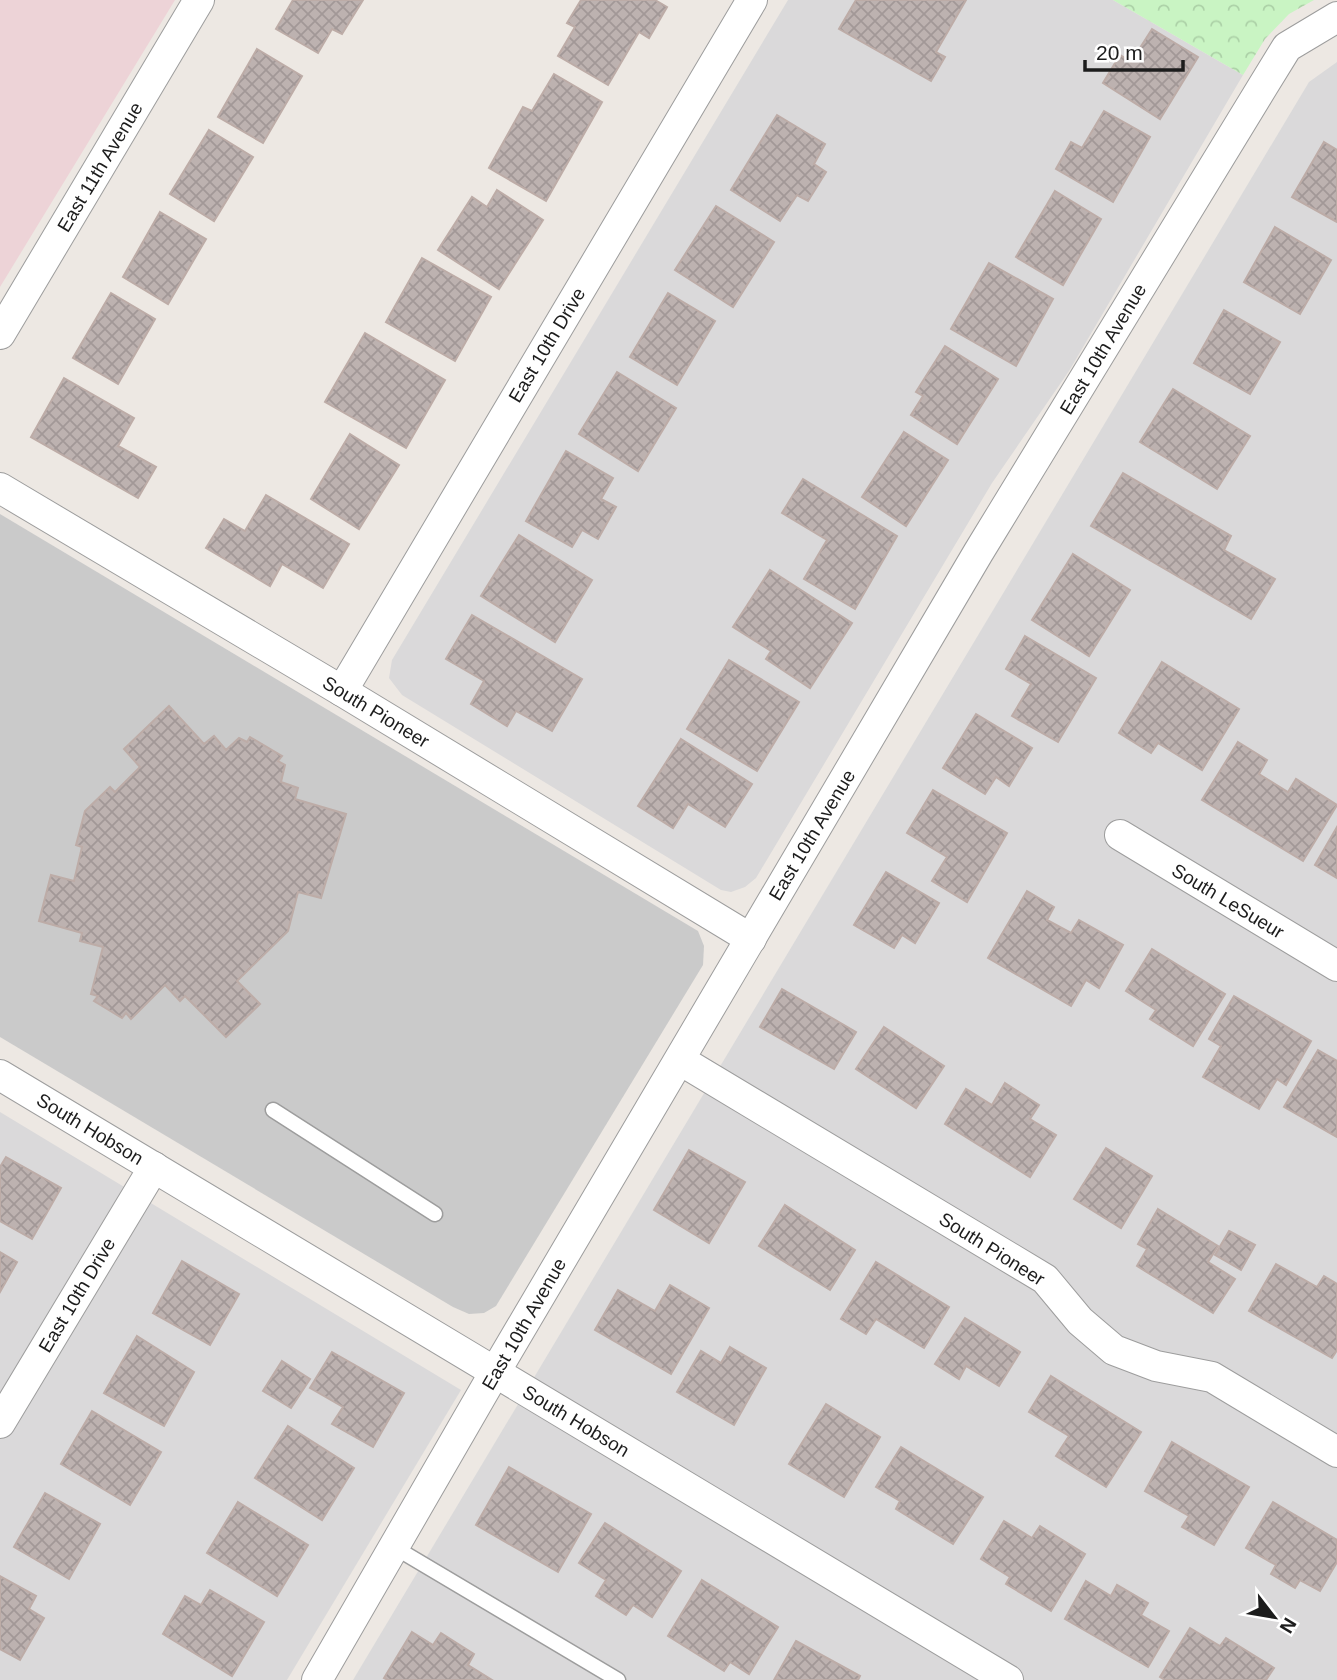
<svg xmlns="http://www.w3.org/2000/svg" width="1337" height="1680" font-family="Arial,sans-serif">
<defs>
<pattern id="park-crowns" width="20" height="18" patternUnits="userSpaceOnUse" patternTransform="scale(1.75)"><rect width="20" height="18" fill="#c9f4c3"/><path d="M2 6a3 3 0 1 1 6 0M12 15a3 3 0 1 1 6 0" fill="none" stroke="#acd1a7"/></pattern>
<pattern id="building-cross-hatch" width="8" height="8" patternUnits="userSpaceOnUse" patternTransform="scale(1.75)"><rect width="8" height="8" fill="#bdb2b0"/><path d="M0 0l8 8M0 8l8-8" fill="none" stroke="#a29897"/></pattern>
</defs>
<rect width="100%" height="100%" fill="#ede8e3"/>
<!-- residential -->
<g fill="#dad9da">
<path d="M 788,0 L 1113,0 L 1243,75 L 1069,371 L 992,483 L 756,878 L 745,887 L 731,892 L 721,890 L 402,695 L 389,678 L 392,660 Z"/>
<path d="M 1337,62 L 1337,1680 L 353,1680 L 1309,82 Z"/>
<path d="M 0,1112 L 461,1390 L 287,1680 L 0,1680 Z"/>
</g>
<!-- commercial -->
<path fill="#edd3d7" d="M 0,0 L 175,0 L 0,287 Z"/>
<!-- religious -->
<path fill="#cacaca" d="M 0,514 L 698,931 L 704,946 L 703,965 L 496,1306 L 484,1313 L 469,1314 L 453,1307 L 0,1037 Z"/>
<!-- park -->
<path fill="url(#park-crowns)" d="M 1113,0 L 1314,0 L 1289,14 L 1265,39 L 1243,75 Z"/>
<!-- building -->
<g fill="url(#building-cross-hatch)" stroke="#bdaca7" stroke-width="2">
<path d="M 293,0 L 363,0 L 342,34 L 332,29 L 318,53 L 276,29 Z"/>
<path d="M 581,0 L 655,0 L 667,7 L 649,38 L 639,32 L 608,85 L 558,56 L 575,27 L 567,23 Z"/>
<path d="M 856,0 L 966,0 L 936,52 L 945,57 L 931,81 L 839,29 Z"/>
<path d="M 1152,29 L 1198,57 L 1160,119 L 1103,83 L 1120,55 L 1131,62 Z"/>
<path d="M 257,49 L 302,76 L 263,143 L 218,117 Z"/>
<path d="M 554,74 L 602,102 L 546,201 L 489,168 L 523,107 L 532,111 Z"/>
<path d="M 1104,111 L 1150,137 L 1113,202 L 1056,169 L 1071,142 L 1082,148 Z"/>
<path d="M 777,115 L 825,144 L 814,164 L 826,172 L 808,201 L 797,195 L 780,221 L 731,190 Z"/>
<path d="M 209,130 L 253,157 L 214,221 L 170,194 Z"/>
<path d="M 1324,142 L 1337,150 L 1337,222 L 1292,197 Z"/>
<path d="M 497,190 L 543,220 L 499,289 L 438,250 L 472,197 L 487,207 Z"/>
<path d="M 1055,191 L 1101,219 L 1063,285 L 1016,257 Z"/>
<path d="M 716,206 L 774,242 L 733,307 L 675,270 Z"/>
<path d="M 160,212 L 206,239 L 168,304 L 123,277 Z"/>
<path d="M 1275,227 L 1331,260 L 1300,314 L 1244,282 Z"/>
<path d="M 422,258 L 491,297 L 455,361 L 386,322 Z"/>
<path d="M 989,263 L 1053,299 L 1016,366 L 951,329 Z"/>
<path d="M 111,293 L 155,319 L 118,384 L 73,358 Z"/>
<path d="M 668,293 L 715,321 L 677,385 L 630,357 Z"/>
<path d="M 1224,310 L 1280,342 L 1250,394 L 1194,363 Z"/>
<path d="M 365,333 L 445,380 L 406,448 L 325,402 Z"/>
<path d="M 945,346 L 998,379 L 957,444 L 911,415 L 923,396 L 916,392 Z"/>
<path d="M 617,372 L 676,408 L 638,471 L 579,434 Z"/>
<path d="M 64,378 L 134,418 L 118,446 L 156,467 L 138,498 L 31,437 Z"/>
<path d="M 1173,389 L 1250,436 L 1217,489 L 1140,442 Z"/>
<path d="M 904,432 L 948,460 L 906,526 L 862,497 Z"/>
<path d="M 350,434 L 399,465 L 359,529 L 311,499 Z"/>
<path d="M 566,451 L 613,478 L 601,499 L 616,507 L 598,539 L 582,530 L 572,547 L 526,521 Z"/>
<path d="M 1123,473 L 1231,536 L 1224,550 L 1275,579 L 1251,619 L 1091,526 Z"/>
<path d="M 803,479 L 897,536 L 855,609 L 804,579 L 827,540 L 782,513 Z"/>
<path d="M 266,495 L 349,544 L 323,588 L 282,564 L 270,586 L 206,548 L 224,519 L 245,531 Z"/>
<path d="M 519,535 L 592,580 L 555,642 L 481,596 Z"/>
<path d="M 1073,554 L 1130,590 L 1089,656 L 1032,620 Z"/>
<path d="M 770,570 L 852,623 L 810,688 L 766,659 L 771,651 L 733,627 Z"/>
<path d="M 472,615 L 582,679 L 552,731 L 516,711 L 507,726 L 471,704 L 484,681 L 446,659 Z"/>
<path d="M 1025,636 L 1096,678 L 1058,742 L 1012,716 L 1031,684 L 1006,669 Z"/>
<path d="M 729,660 L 799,702 L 757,771 L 687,729 Z"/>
<path d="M 1162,662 L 1239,709 L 1202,770 L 1158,743 L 1151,753 L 1119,733 Z"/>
<path d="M 169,706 L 204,744 L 214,736 L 226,750 L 239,738 L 247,742 L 250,737 L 282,756 L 278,761 L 285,765 L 281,782 L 298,788 L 295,799 L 346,814 L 321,898 L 298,892 L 288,931 L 237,981 L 260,1004 L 226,1037 L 185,996 L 180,1001 L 165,985 L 131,1019 L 126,1013 L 122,1018 L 94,1001 L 98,996 L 91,994 L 103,947 L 80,941 L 82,933 L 39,921 L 51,875 L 74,881 L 82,847 L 76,845 L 85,811 L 110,787 L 115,792 L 140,767 L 124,749 Z"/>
<path d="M 976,714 L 1032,748 L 1009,786 L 996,777 L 985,794 L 943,768 Z"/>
<path d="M 681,739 L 752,784 L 725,827 L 688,804 L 673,828 L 638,806 Z"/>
<path d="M 1238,742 L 1267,760 L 1259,774 L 1288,792 L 1296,779 L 1337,805 L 1303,861 L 1202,800 Z"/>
<path d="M 933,790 L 1007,833 L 967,902 L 932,881 L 947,857 L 907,833 Z"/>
<path d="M 1337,827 L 1337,878 L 1315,865 Z"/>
<path d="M 886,872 L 939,903 L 915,943 L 902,935 L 894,948 L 854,925 Z"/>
<path d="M 1027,891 L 1054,907 L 1047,920 L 1071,933 L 1079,920 L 1123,945 L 1099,988 L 1086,980 L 1071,1006 L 988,958 Z"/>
<path d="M 1152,949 L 1225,994 L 1193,1046 L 1150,1019 L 1156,1010 L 1126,991 Z"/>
<path d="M 782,989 L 856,1032 L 834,1069 L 760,1027 Z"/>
<path d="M 1234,996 L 1311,1041 L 1286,1085 L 1277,1079 L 1259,1109 L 1203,1077 L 1221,1046 L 1209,1039 Z"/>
<path d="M 884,1027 L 944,1066 L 916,1108 L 856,1069 Z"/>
<path d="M 1318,1050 L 1337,1061 L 1337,1137 L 1284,1107 Z"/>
<path d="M 1005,1083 L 1039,1105 L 1030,1119 L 1056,1135 L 1030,1177 L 945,1124 L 966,1089 L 992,1105 Z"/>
<path d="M 1106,1148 L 1152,1176 L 1121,1228 L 1074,1199 Z"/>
<path d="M 689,1150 L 745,1182 L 709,1243 L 654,1210 Z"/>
<path d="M 6,1157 L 61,1188 L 32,1239 L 0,1221 L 0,1167 Z"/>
<path d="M 785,1205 L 855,1250 L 830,1290 L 759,1246 Z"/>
<path d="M 1158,1209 L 1218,1246 L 1208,1262 L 1235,1279 L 1213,1313 L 1137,1266 L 1147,1249 L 1138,1244 Z"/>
<path d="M 1229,1231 L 1255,1245 L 1241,1270 L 1215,1255 Z"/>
<path d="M 0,1252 L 17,1262 L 0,1292 Z"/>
<path d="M 182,1261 L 239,1294 L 210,1345 L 153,1313 Z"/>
<path d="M 876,1262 L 949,1307 L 924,1348 L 876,1319 L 866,1334 L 841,1319 Z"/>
<path d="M 1276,1264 L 1317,1287 L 1324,1276 L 1337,1284 L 1337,1350 L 1332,1358 L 1249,1311 Z"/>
<path d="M 670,1285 L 709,1308 L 671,1374 L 595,1330 L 618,1290 L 655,1311 Z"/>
<path d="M 965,1318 L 1020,1352 L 999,1386 L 966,1366 L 959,1379 L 935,1364 Z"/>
<path d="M 137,1336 L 194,1372 L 164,1426 L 104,1393 Z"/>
<path d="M 730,1347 L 766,1368 L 734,1425 L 677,1392 L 701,1351 L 721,1363 Z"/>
<path d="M 332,1352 L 404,1393 L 373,1447 L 332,1424 L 343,1407 L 310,1388 Z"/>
<path d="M 282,1361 L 310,1379 L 291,1408 L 263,1391 Z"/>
<path d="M 1051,1376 L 1141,1432 L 1106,1487 L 1056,1456 L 1069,1436 L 1029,1412 Z"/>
<path d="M 826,1404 L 880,1437 L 844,1497 L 789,1464 Z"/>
<path d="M 92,1411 L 161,1452 L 130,1505 L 61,1464 Z"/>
<path d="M 288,1426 L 354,1468 L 322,1520 L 255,1478 Z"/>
<path d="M 1172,1442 L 1249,1487 L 1214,1545 L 1182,1527 L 1189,1516 L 1145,1491 Z"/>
<path d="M 901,1447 L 983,1497 L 953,1544 L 896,1509 L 900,1501 L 876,1487 Z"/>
<path d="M 509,1467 L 591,1514 L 558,1572 L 476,1525 Z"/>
<path d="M 45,1493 L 100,1524 L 69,1579 L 14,1547 Z"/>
<path d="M 238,1502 L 308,1545 L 277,1596 L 207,1553 Z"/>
<path d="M 1273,1502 L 1337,1540 L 1337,1562 L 1320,1591 L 1300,1580 L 1295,1588 L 1271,1574 L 1276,1565 L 1246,1548 Z"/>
<path d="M 1004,1521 L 1032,1538 L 1040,1526 L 1085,1554 L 1051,1611 L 1006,1584 L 1010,1577 L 981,1559 Z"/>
<path d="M 605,1523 L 681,1571 L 652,1617 L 633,1605 L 626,1615 L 596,1596 L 606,1580 L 579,1563 Z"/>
<path d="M 0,1576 L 36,1596 L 29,1609 L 44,1618 L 20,1660 L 0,1649 Z"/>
<path d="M 702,1580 L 778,1627 L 749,1674 L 730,1662 L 724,1671 L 668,1636 Z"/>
<path d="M 1086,1581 L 1111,1596 L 1117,1585 L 1148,1603 L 1141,1615 L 1169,1631 L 1148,1667 L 1065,1619 Z"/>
<path d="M 210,1590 L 264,1622 L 232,1676 L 163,1634 L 185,1596 L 201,1605 Z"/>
<path d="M 1190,1628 L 1220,1646 L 1226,1638 L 1274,1668 L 1266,1680 L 1165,1680 L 1160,1677 Z"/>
<path d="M 412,1632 L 433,1645 L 441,1633 L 474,1654 L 468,1665 L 492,1680 L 388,1680 L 384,1678 Z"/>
<path d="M 796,1641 L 860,1676 L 858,1680 L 774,1680 Z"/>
</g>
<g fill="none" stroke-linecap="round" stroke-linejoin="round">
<!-- service casing -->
<g stroke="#9d9d9d" stroke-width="17">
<g id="service">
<path d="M 273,1110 L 435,1214"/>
<path d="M 394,1547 L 618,1680"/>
</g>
</g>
<!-- minor casing -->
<g stroke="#9d9d9d" stroke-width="32">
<g id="minor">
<path d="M 0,334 L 199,0"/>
<path d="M 0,488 L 342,691 L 751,939"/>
<path d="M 342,691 L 752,0"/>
<path d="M 1120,835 L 1337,966"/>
<path d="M 680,1060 L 1045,1279 L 1080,1321 L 1114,1350 L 1156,1366 L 1212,1377 L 1337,1452"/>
<path d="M 0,1075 L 1008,1680"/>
<path d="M 0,1423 L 154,1167"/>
<path d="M 317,1680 L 495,1372 L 978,553 L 1263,86 L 1287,47 L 1337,17"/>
</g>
</g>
<!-- service -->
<use href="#service" stroke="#fff" stroke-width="14"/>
<!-- minor -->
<use href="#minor" stroke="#fff" stroke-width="30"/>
</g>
<g text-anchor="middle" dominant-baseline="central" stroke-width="6" stroke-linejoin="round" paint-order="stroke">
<!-- street labels -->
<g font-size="19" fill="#1c1c1c" stroke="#fff">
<text transform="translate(100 167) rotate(-59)">East 11th Avenue</text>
<text transform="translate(547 345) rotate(-59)">East 10th Drive</text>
<text transform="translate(1103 349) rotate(-59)">East 10th Avenue</text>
<text transform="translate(376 712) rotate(31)">South Pioneer</text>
<text transform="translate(812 835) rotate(-59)">East 10th Avenue</text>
<text transform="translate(1228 901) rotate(31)">South LeSueur</text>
<text transform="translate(90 1129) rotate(31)">South Hobson</text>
<text transform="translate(992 1249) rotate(32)">South Pioneer</text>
<text transform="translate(77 1295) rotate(-59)">East 10th Drive</text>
<text transform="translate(524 1324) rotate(-60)">East 10th Avenue</text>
<text transform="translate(576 1421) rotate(31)">South Hobson</text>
</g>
</g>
<!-- north arrow -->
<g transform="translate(1274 1617) rotate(121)" stroke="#ffffff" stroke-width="5" paint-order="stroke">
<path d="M0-5L12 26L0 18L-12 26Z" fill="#1c1c1c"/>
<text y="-10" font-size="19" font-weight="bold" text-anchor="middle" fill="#1c1c1c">N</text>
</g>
<!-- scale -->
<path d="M1085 60v10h98v-10" fill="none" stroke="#1c1c1c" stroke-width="3.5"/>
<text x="1096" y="60" font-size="21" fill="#1c1c1c" stroke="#ffffff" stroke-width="5" paint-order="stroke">20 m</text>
</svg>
